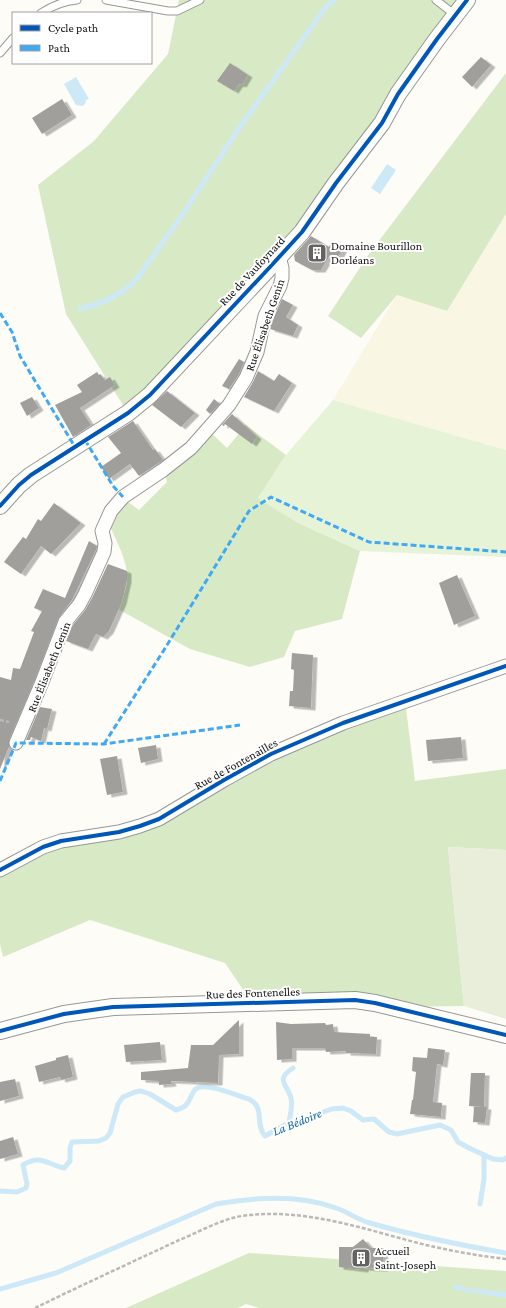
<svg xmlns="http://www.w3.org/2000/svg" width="506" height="1308" font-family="'Crimson Pro',serif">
<defs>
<filter id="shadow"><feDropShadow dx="4.5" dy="2.5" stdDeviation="0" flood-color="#0004"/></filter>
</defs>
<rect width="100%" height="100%" fill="#fdfcf7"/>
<!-- farmland -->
<path fill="#f9f7e4" d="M 506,214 L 506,450 L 333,400 L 397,295 L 447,311 Z"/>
<!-- green -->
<path fill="#e7f3d7" d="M 333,400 L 506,450 L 506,557 L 360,551 L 298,523 L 258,498 L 286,455 Z"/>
<!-- forest -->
<g fill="#d8eac5">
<path d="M 179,0 L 467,0 L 336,183 L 128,413 L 66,314 L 38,185 L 94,141 L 168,54 Z"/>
<path d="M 506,73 L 506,214 L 447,311 L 397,295 L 361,338 L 328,316 L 369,254 Z"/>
<path d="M 246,425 L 286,455 L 258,498 L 298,523 L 360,551 L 342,619 L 295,631 L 284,657 L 250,667 L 190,649 L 118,609 C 121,600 126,591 127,582 C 129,563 117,543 110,526 L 119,510 L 127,501 L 139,510 L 167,482 L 163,470 L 208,430 L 227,448 Z"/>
<path d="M 405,700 L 415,781 L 506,769 L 506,850 L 448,847 L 464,1006 L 256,1009 L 225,963 L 90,920 L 3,957 L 0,944 L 0,871 L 61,841 L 119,832 L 224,780 Z"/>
<path d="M 249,1253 L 506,1271 L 506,1308 L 259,1308 L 246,1304 L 238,1308 L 126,1308 Z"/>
</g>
<!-- cemetery -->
<path fill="#e9eedb" d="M 448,847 L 506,850 L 506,1019 L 464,1006 Z"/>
<!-- water -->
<g fill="#cde8f7">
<path d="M 76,77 L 89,99 L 86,100 L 85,104 L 82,106 L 76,105 L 64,84 Z"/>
<path d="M 387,164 L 396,170 L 380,194 L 371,188 Z"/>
<path d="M 455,1284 L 468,1288 L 506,1292 L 506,1298 L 457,1290 L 454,1289 L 453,1285 Z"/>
</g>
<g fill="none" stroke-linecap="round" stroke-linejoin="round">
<!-- stream -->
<g stroke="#cde8f7" stroke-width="5">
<path d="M 80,309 L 97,304 L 109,299 L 126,289 L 138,277 L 180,218 L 237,131 L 325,8 L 334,0"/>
<path d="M 289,1123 C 290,1115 293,1106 291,1098 C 288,1085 274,1080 293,1068"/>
<path d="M 0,1191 L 17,1192 L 26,1188 L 27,1184 L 23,1165 C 41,1154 46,1164 64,1168 L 70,1161 L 70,1148 L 72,1142 L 99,1141 L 106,1138 L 110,1133 L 118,1104 L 123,1097 L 135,1092 L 141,1091 L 150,1094 L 176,1110 C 190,1106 187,1102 194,1091 C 201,1079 237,1096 249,1099 C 266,1108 254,1123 265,1136 L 285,1125 L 332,1109 L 343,1108 L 351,1111 L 363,1120 L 374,1119 L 389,1132 L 397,1134 L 440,1125 L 451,1130 L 458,1142 L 469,1148 L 493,1159 L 503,1160 L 506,1158"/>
<path d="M 480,1204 L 484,1179 L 484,1155"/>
<path d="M 0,1289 L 56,1273 L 216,1204 C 255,1197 299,1194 336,1208 C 348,1212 358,1220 370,1223 C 415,1236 460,1245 506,1253"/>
</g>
</g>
<!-- building -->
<g fill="#a19f9c" filter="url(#shadow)">
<path d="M 481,57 L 491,65 L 472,87 L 462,77 Z"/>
<path d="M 230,63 L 248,75 L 242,85 L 239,84 L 234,91 L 217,81 Z"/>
<path d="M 62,99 L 72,115 L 42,134 L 32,118 Z"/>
<path d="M 311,236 L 329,247 L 332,241 L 343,249 L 337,259 L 330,255 L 321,270 L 312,270 L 295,261 L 294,255 Z"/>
<path d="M 282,299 L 293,305 L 286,317 L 298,325 L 293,336 L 270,329 L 273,319 Z"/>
<path d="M 239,359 L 244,362 L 239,374 L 229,389 L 222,386 Z"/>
<path d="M 258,371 L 274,381 L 279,374 L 292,383 L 274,411 L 244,397 L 253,382 Z"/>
<path d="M 97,372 L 99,375 L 100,374 L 105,380 L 110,377 L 115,385 L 80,408 L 91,425 L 73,437 L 55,405 L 82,392 L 77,385 Z"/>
<path d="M 167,391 L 195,413 L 181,427 L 152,405 Z"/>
<path d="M 32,397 L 39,408 L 27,416 L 20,403 Z"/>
<path d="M 214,399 L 220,404 L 210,414 L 206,410 Z"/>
<path d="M 232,414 L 257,437 L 252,444 L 225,424 L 224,426 L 222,425 Z"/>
<path d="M 133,421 L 153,450 L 155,449 L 163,460 L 139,476 L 130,464 L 109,479 L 101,467 L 121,453 L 108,437 Z"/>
<path d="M 54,503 L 81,523 L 51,554 L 41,546 L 21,574 L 4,562 L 23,537 L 26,539 L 38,519 L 41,521 Z"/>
<path d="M 89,541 L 97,546 L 96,550 L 72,600 L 58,619 L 35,679 L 9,740 L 9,747 L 0,769 L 0,677 L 11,680 L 13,668 L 20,669 L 34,632 L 31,631 L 42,611 L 34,608 L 43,589 L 65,598 Z"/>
<path d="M 108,564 L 127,571 L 127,580 L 122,602 L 109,631 L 103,637 L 96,634 L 88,649 L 66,641 L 72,626 L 85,610 L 92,598 Z"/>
<path d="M 457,575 L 475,616 L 454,625 L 439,583 Z"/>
<path d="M 292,653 L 313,655 L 311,708 L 289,706 L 290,691 L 293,691 L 294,670 L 291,669 Z"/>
<path d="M 40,707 L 52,709 L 47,729 L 44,728 L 41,741 L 31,737 L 30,740 L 26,740 Z"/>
<path d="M 461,737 L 463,758 L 428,761 L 426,740 Z"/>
<path d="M 156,745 L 158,759 L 141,763 L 138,748 Z"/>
<path d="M 117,756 L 123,792 L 107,795 L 100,759 Z"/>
<path d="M 239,1020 L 239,1054 L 219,1055 L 218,1083 L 171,1081 L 172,1084 L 159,1085 L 159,1081 L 141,1080 L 141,1072 L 188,1068 L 191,1045 L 213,1045 Z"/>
<path d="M 276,1022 L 291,1024 L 325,1023 L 326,1025 L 333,1024 L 334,1032 L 370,1034 L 370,1037 L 377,1037 L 376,1054 L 346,1053 L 346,1051 L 326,1052 L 325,1048 L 292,1048 L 292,1059 L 277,1060 Z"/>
<path d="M 160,1042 L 162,1060 L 126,1062 L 124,1045 Z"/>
<path d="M 428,1048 L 445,1050 L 443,1065 L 437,1064 L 433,1102 L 442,1103 L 441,1117 L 410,1114 L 412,1100 L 413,1100 L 416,1072 L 412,1071 L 413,1057 L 427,1058 Z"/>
<path d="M 68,1055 L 73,1077 L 61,1080 L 60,1077 L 39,1082 L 35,1066 L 56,1060 L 56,1058 Z"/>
<path d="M 471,1073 L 485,1073 L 484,1107 L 469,1106 Z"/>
<path d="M 15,1079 L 19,1096 L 0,1101 L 0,1082 Z"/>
<path d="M 474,1107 L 487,1107 L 485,1123 L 473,1122 Z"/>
<path d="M 13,1137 L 18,1154 L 0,1159 L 0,1141 Z"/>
<path d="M 363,1239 L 371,1248 L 384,1248 L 383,1269 L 364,1268 L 364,1270 L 339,1267 L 339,1247 L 353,1247 Z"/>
</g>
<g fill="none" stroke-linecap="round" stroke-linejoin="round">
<!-- service casing -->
<g stroke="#979795" stroke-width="9">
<g id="service">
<path d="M 106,0 L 168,11 L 177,11 L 200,0"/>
<path d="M 436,0 L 455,15"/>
<path d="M 41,13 C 52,6 64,1 77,0"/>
<path d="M 0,53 L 13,38"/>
</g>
</g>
<!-- minor casing -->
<g stroke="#979795" stroke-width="15">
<g id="minor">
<path d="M 16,743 L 42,682 L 65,622 L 79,605 L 85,594 L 104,552 L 105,543 L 102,531 L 111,511 L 123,497 L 163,470 L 191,448 L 229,405 L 246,378 L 257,352 L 265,316 L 280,286 L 282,278 L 282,268 L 279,257"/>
<path d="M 0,870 L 43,847 L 61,841 L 119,832 L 140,826 L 159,819 L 224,780 L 271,754 L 343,723 L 506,666"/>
</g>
</g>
<!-- tertiary casing -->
<g stroke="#979795" stroke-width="18">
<g id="tertiary">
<path d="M 0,506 L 19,485 L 31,475 L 128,413 L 150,395 L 270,267 L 302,232 L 336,183 L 382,123 L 398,94 L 437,39 L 467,0"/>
<path d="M 0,1031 L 64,1014 L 113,1007 L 355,1000 L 375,1003 L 506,1035"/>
</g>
</g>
<!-- path -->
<g stroke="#b9b9b8" stroke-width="2.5" stroke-dasharray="4 2" stroke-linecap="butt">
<path d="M 0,720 L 9,722"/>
<path d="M 35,1308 C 82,1285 130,1263 177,1241 C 197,1233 221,1219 242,1216 C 305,1207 366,1230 426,1245 C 452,1251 479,1256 506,1259"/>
</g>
<!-- service -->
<use href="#service" stroke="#fffffe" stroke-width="7"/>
<!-- minor -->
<use href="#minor" stroke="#fffffe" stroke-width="13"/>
<!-- tertiary -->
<use href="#tertiary" stroke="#fffffe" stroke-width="16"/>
<!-- quiet -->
<g stroke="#3fa9f5" stroke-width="3" stroke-dasharray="6 3" stroke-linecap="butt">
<path d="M 0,313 L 12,332 L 20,356 L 75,447"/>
<path d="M 85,440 L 113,486 L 123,497"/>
<path d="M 104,744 L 164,650 L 249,511 L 271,497 L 369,542 L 506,552"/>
<path d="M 0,781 L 16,743 L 104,744 L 240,725"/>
</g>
<!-- cycleway casing -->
<g stroke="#fff" stroke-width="6">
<g id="cycleway">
<path d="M 0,506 L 19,485 L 31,475 L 128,413 L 150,395 L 270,267 L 302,232 L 336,183 L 382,123 L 398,94 L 437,39 L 467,0"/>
<path d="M 0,870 L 43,847 L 61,841 L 119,832 L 140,826 L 159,819 L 224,780 L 271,754 L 343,723 L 506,666"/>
<path d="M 0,1031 L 64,1014 L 113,1007 L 355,1000 L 375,1003 L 506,1035"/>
</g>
</g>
<!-- cycleway -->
<use href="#cycleway" stroke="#0057b8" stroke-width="4"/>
</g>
<!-- icons -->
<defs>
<g id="building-square" transform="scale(1)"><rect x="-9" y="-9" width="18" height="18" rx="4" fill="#646362" stroke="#fff"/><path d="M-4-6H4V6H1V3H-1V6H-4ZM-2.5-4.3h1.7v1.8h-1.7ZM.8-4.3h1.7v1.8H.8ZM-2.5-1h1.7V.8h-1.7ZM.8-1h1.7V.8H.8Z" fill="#fff"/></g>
</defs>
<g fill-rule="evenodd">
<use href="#building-square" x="317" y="253"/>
<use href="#building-square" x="361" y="1258"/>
</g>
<g text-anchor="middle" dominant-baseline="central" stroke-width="4" stroke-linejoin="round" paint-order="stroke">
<!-- poi labels -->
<g font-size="12" fill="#111" stroke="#fff" text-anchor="start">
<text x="331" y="246">Domaine Bourillon<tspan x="331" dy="14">Dorléans</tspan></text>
<text x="375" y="1251">Accueil<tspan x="375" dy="14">Saint-Joseph</tspan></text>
</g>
<!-- street labels -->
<g font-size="12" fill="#111" stroke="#fff">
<text transform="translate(252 271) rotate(-47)">Rue de Vaufoynard</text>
<text transform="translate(265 325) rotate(-71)">Rue Élisabeth Genin</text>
<text transform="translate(49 667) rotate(-68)">Rue Élisabeth Genin</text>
<text transform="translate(236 764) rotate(-29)">Rue de Fontenailles</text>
<text transform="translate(253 993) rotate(-2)">Rue des Fontenelles</text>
</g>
<!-- water labels -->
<g font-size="13" font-style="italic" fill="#1768a6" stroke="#fff">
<text transform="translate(297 1122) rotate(-22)">La Bédoire</text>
</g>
</g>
<!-- legend -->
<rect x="12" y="12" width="140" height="52" fill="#ffffff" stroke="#a0a0a0"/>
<rect x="20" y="25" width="20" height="6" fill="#0057b8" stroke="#a0a0a0"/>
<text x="48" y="32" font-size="12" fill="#111111">Cycle path</text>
<rect x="20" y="45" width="20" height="6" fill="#3fa9f5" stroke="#a0a0a0"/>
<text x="48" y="52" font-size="12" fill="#111111">Path</text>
</svg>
